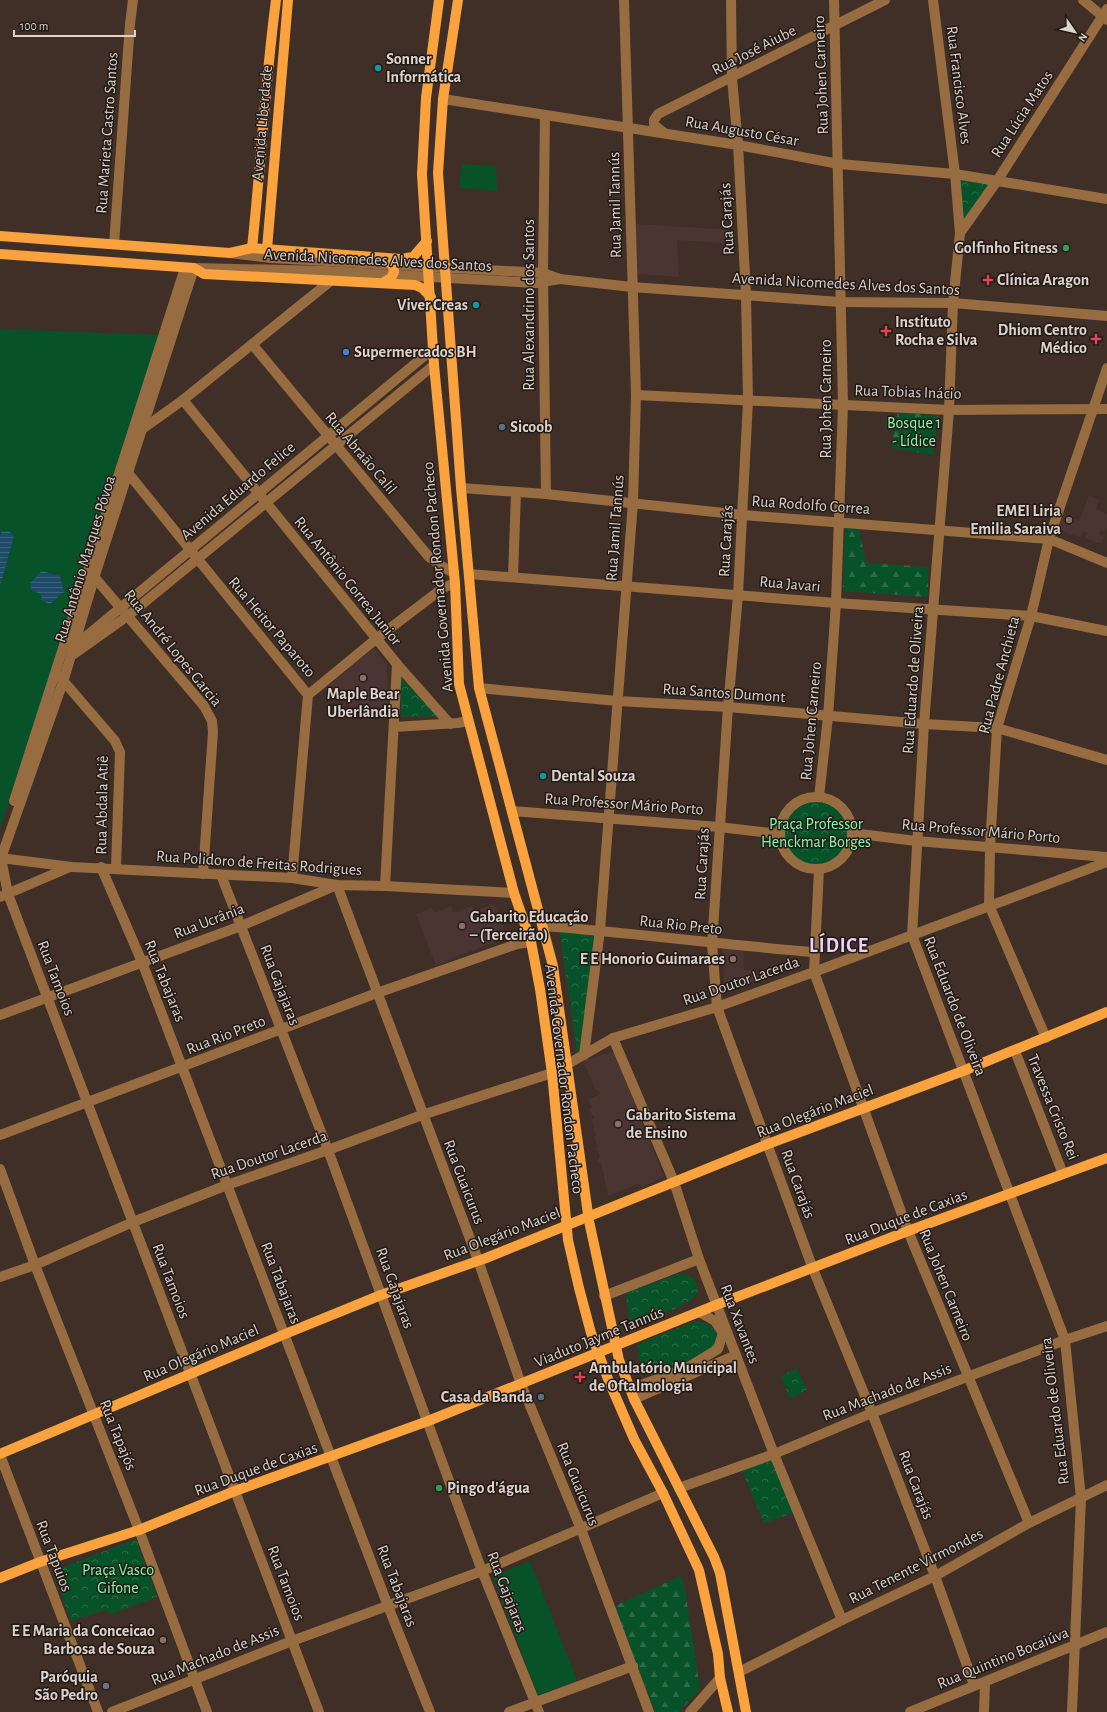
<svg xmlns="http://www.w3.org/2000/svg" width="1107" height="1712" font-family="'Alegreya Sans',sans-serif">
<defs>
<pattern id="forest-firs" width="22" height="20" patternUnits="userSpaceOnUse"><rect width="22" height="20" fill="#08522a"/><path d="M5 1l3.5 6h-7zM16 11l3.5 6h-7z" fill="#2c6a48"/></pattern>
<pattern id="park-crowns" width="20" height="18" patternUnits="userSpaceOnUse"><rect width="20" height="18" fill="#08522a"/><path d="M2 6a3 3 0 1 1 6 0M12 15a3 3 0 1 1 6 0" fill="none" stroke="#2c6a48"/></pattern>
<pattern id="water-rules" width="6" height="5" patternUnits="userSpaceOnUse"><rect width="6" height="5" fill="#1d4b69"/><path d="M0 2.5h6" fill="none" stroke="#3d647d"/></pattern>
</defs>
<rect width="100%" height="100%" fill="#402f27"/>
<!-- education -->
<g fill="#4a3533">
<path d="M 636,224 L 732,230 L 733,244 L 677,240 L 679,277 L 637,274 Z"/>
<path d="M 1089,496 L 1099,500 L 1096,509 L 1107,514 L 1107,527 L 1105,532 L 1100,531 L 1099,535 L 1104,537 L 1101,544 L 1085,538 L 1087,533 L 1083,531 L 1080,538 L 1058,529 L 1064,515 L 1079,521 Z"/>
<path d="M 374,648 L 387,665 L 388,707 L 349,707 L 349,692 L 323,690 Z"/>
<path d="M 494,904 L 507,937 L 436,965 L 416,914 L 432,908 L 434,913 L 451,906 L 453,913 L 472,906 L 475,911 Z"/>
<path d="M 722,948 L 743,948 L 744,970 L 757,970 L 756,980 L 725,992 Z"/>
<path d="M 614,1051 L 664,1177 L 642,1187 L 640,1183 L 608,1196 L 601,1162 L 598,1161 L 600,1155 L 596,1148 L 598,1147 L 594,1137 L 596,1135 L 593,1129 L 595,1128 L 591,1120 L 594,1118 L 589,1109 L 592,1108 L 588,1100 L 600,1094 L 598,1089 L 596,1090 L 583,1061 Z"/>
</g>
<!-- green -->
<g fill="#08522a">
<path d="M 462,164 L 495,166 L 498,191 L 459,188 Z"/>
<path d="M 0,329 L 159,335 L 0,829 Z"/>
<path d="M 530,1561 L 577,1680 L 538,1696 L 493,1577 Z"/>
</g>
<!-- forest -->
<g fill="url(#forest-firs)">
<path d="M 898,411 L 938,416 L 933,455 L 891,448 Z"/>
<path d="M 845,528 L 859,529 L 866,563 L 928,567 L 928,597 L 843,591 Z"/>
<path d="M 681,1576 L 685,1589 L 700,1689 L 679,1712 L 655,1712 L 615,1606 Z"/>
</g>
<!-- park -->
<g fill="url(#park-crowns)">
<path d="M 956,176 L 995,182 L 961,227 Z"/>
<path d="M 401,678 L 438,716 L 401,717 Z"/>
<circle cx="816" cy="833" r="35"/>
<path d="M 559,927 L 600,930 L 584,1055 L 578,1059 Z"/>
<path d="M 678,1274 C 685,1274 693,1275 696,1283 C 698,1286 699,1291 697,1294 C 688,1307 645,1320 630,1325 L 626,1293 Z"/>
<path d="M 695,1321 C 707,1323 713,1326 719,1336 L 717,1347 L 703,1357 L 654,1376 C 640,1369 637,1359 638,1344 Z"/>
<path d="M 797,1368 L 807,1390 L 790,1399 L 781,1376 Z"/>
<path d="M 772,1457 L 793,1513 L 764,1523 L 741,1468 Z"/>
<path d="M 136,1539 L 157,1597 L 111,1614 L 105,1610 L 71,1621 L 53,1571 Z"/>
</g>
<!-- water -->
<g fill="url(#water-rules)">
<path d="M 9,531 L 14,536 L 0,586 L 0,537 L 1,532 Z"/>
<path d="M 42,571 L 60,576 L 64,592 L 50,604 L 42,601 L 41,594 L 32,591 L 30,583 Z"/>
</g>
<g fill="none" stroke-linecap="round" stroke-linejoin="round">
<!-- minor -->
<g stroke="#976c41" stroke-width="10">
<path d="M 731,0 L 732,78 L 738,145 L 746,294 L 748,401 L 738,595 L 728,707 L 712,944 L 717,1007 L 813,1269 L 872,1413 L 935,1576 L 974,1685"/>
<path d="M 933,0 L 955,174 L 960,233 L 953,303 L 949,410 L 924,724 L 912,935 L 1065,1340 L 1081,1498 L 1072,1712"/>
<path d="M 1083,0 L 1107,20"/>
<path d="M 443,99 L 738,145 L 839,164 L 955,174 L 1107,199"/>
<path d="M 545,115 L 543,273 L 546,494"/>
<path d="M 663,132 L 654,125 L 654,120 L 658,114 L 885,0"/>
<path d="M 960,233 L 997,181 L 1107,9"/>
<path d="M 114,244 L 130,24 L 133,0"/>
<path d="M 230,253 L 272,258 L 543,273 L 560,279 L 632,287 L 840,302 L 953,303 L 1107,316"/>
<path d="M 252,344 L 429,557 L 443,567 L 454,573"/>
<path d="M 636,395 L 949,410 L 1107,409"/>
<path d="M 183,400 L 397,664 L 385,886"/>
<path d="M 141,430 L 183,400 L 333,279"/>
<path d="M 128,473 L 308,695 L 292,878"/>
<path d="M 461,488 L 546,494 L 743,515 L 1049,539 L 1107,563"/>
<path d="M 90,572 L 204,706 L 212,721 L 213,732 L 203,874"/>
<path d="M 469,574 L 836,603 L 1031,616 L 1107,631"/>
<path d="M 513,577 L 516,492"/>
<path d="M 72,648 L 434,348"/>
<path d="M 74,654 L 129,615 L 434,365"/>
<path d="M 397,664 L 450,724"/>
<path d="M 60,677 L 115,741 L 120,752 L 116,867"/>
<path d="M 479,688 L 617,701 L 728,707 L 924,724 L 997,728 L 1107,760"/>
<path d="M 308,695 L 376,639 L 443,588 L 455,583"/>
<path d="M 394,727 L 458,723 L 468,721"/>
<path d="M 819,797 L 828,717 L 836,603 L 843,405 L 834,0"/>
<circle cx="816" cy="833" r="36"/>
<path d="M 14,801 L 185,268"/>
<path d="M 512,811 L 719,827 L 780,834"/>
<path d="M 852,833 L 916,841 L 1107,857"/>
<path d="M 0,858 L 72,867 L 292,878 L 337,885 L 385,886 L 514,893"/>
<path d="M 101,867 L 142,962 L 388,1606 L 430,1712"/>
<path d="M 819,869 L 814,972 L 908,1231 L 1029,1523"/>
<path d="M 221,875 L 328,1150 L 482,1571 L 539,1712"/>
<path d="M 0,897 L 70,867"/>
<path d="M 544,926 C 634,933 724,945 814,952"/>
<path d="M 0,1015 L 241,926 L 337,885 L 478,1260 L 521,1384 L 581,1529 L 649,1712"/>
<path d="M 613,1038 L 674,1182 L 699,1259 L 774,1454 L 842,1620"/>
<path d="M 1046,1038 L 989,905 L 990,847 L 997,728 L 1031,616 L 1049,539 L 1107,368"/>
<path d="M 1015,1051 L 1063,1174"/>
<path d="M 584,1055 L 600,930 L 633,502 L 636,395 L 624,0"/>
<path d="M 566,1065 L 613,1038 L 717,1007 L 814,972 L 1107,862"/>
<path d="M 0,1135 L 377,993 L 517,944 L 531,942"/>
<path d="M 0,1169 L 35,1265 L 139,1530 L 207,1712"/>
<path d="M 0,1277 L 35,1265 L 133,1222 L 227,1185 L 328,1150 L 422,1115 L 552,1073"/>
<path d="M 604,1296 L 699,1259"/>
<path d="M 630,1389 L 685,1369 L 718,1349 L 723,1333 L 715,1321 L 699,1312"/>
<path d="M 634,1399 L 736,1355"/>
<path d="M 0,1455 L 98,1712"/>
<path d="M 679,1488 L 774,1454 L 872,1413 L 1065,1340 L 1107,1326"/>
<path d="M 739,1672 L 842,1620 L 935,1576 L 1029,1523 L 1107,1485"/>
<path d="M 112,1712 L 292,1641 L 482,1571 L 663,1493"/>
<path d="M 319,1712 L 8,894 L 1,858 L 63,682 L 95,575 L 194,268 L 327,271 L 536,283 L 560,279"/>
<path d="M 509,1712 L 633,1666"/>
<path d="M 690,1712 L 720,1678"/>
<path d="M 910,1712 L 1107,1632"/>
<path d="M 984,1712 L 985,1682"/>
</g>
<!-- major -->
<g stroke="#faa23d" stroke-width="10">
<path d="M 439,0 L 426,98 L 422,174 L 434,365 L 455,583 L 459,684 L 514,893 L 531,942 L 540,989 L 552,1073 L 568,1240 L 579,1288 L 591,1333 L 608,1379 L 634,1439 L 663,1493 L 699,1570 L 718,1654 L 720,1678 L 728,1712"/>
<path d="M 458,0 L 443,99 L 438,173 L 461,488 L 479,688 L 553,966 L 589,1221 L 619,1360 L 634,1399 L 714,1557 L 720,1573 L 746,1712"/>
<path d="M 0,236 L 230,253 L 252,248 L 401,259 L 413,257 L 427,241"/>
<path d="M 252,248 C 261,165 265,82 276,0"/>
<path d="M 267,249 L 288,0"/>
<path d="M 0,254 L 194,268 L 204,274 L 415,285 L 422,288 L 431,297"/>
<path d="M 382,283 L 391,278 L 394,272 L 393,266 L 384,258"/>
<path d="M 0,1454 L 285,1334 L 381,1295 L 486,1258 L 768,1144 L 963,1071 L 1107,1012"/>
<path d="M 0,1578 L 40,1562 L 139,1530 L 235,1491 L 428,1421 L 716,1305 L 908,1231 L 1107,1158"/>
</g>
</g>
<!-- markers -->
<g fill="#0f9aa8" stroke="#211915" stroke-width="1.5">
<circle cx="378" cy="68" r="4"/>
<circle cx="476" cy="305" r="4"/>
<circle cx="543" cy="776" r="4"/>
</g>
<g fill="#2e9e5b" stroke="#211915" stroke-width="1.5">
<circle cx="1066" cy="248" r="4"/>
<circle cx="439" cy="1488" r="4"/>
</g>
<g fill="#e0444e" stroke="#211915" stroke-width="1.5">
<path d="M986 274h4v4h4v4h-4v4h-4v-4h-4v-4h4z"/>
<path d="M884 325h4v4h4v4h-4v4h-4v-4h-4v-4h4z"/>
<path d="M1094 333h4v4h4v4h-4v4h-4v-4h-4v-4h4z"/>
<path d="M578 1371h4v4h4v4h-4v4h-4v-4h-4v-4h4z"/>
</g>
<circle fill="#3f7fe0" stroke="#211915" stroke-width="1.5" cx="346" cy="352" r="4"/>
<g fill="#5c6f8a" stroke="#211915" stroke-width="1.5">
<circle cx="502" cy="427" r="4"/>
<circle cx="541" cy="1397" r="4"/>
</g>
<g fill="#8d6e63" stroke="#211915" stroke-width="1.5">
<circle cx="1069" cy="520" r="4"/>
<circle cx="363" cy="678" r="4"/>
<circle cx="462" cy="926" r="4"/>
<circle cx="733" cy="959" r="4"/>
<circle cx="618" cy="1124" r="4"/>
<circle cx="163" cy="1640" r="4"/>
</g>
<circle fill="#6b7280" stroke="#211915" stroke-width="1.5" cx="106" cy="1686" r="4"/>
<g text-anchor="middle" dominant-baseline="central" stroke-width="3" stroke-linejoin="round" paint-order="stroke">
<!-- street labels -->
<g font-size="16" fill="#ddd2cc" stroke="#211915">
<text transform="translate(754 50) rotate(-27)">Rua José Aiube</text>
<text transform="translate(821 75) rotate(-92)">Rua Johen Carneiro</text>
<text transform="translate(959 85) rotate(83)">Rua Francisco Alves</text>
<text transform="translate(1022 114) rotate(-57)">Rua Lúcia Matos</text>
<text transform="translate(262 123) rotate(-85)">Avenida Liberdade</text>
<text transform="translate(742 131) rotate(10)">Rua Augusto César</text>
<text transform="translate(107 133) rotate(-86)">Rua Marieta Castro Santos</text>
<text transform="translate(615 205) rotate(-91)">Rua Jamil Tannús</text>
<text transform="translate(727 219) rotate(-93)">Rua Carajás</text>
<text transform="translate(378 260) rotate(3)">Avenida Nicomedes Alves dos Santos</text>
<text transform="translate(846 284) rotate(3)">Avenida Nicomedes Alves dos Santos</text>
<text transform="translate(529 305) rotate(-90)">Rua Alexandrino dos Santos</text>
<text transform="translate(908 392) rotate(2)">Rua Tobias Inácio</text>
<text transform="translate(826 399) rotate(-90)">Rua Johen Carneiro</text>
<text transform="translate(361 453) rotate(50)">Rua Abraão Calil</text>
<text transform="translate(238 491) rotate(-40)">Avenida Eduardo Felice</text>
<text transform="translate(811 505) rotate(4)">Rua Rodolfo Correa</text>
<text transform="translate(615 528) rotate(-86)">Rua Jamil Tannús</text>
<text transform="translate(726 541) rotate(-87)">Rua Carajás</text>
<text transform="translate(85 559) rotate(-73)">Rua Antônio Marques Póvoa</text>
<text transform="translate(438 577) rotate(-95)">Avenida Governador Rondon Pacheco</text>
<text transform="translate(348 581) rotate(51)">Rua Antônio Correa Junior</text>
<text transform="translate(790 584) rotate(5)">Rua Javari</text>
<text transform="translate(272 627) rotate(50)">Rua Heitor Paparoto</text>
<text transform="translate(173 648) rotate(51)">Rua André Lopes Garcia</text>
<text transform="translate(999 675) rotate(-75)">Rua Padre Anchieta</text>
<text transform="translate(913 680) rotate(-86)">Rua Eduardo de Oliveira</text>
<text transform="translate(724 693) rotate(4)">Rua Santos Dumont</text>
<text transform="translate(811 721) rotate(-85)">Rua Johen Carneiro</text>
<text transform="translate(624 804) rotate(4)">Rua Professor Mário Porto</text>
<text transform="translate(102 805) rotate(-89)">Rua Abdala Atiê</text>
<text transform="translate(981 831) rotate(5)">Rua Professor Mário Porto</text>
<text transform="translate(259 863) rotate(4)">Rua Polidoro de Freitas Rodrigues</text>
<text transform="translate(702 864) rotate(-87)">Rua Carajás</text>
<text transform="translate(209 921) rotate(-21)">Rua Ucrânia</text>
<text transform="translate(681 925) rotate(6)">Rua Rio Preto</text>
<text transform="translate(56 978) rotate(69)">Rua Tamoios</text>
<text transform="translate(165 981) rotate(68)">Rua Tabajaras</text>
<text transform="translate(741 981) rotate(-19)">Rua Doutor Lacerda</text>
<text transform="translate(280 985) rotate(69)">Rua Gajajaras</text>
<text transform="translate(955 1006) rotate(69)">Rua Eduardo de Oliveira</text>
<text transform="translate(226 1035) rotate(-21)">Rua Rio Preto</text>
<text transform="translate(564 1079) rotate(83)">Avenida Governador Rondon Pacheco</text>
<text transform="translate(1053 1107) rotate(68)">Travessa Cristo Rei</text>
<text transform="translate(815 1111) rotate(-21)">Rua Olegário Maciel</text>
<text transform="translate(269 1155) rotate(-19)">Rua Doutor Lacerda</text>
<text transform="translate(464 1182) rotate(69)">Rua Guaicurus</text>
<text transform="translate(798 1184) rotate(70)">Rua Carajás</text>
<text transform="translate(906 1217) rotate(-21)">Rua Duque de Caxias</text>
<text transform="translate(502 1234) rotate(-21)">Rua Olegário Maciel</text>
<text transform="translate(171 1281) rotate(69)">Rua Tamoios</text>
<text transform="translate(281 1283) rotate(69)">Rua Tabajaras</text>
<text transform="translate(946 1285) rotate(68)">Rua Johen Carneiro</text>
<text transform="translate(395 1288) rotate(70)">Rua Gajajaras</text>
<text transform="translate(740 1324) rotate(69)">Rua Xavantes</text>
<text transform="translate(599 1337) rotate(-22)">Viaduto Jayme Tannús</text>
<text transform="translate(201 1353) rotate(-23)">Rua Olegário Maciel</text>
<text transform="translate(887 1392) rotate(-21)">Rua Machado de Assis</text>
<text transform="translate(1055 1411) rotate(-97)">Rua Eduardo de Oliveira</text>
<text transform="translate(118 1435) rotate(68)">Rua Tapajós</text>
<text transform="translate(256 1469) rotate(-20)">Rua Duque de Caxias</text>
<text transform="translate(578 1484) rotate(68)">Rua Guaicurus</text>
<text transform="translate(916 1485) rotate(69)">Rua Carajás</text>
<text transform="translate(54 1556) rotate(69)">Rua Tapuios</text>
<text transform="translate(916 1566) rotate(-27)">Rua Tenente Virmondes</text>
<text transform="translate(286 1583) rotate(69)">Rua Tamoios</text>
<text transform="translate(397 1586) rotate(69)">Rua Tabajaras</text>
<text transform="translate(507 1592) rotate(69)">Rua Gajajaras</text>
<text transform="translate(215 1655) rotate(-22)">Rua Machado de Assis</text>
<text transform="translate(1003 1658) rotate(-22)">Rua Quintino Bocaiúva</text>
</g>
<!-- poi labels -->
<g font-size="16" font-weight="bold" fill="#ddd2cc" stroke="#211915" text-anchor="start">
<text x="386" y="59">Sonner<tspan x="386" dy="18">Informática</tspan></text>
<text x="1058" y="248" text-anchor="end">Golfinho Fitness</text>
<text x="997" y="280">Clínica Aragon</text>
<text x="468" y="305" text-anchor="end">Viver Creas</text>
<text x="895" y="322">Instituto<tspan x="895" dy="18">Rocha e Silva</tspan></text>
<text x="1087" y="330" text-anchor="end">Dhiom Centro<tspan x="1087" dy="18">Médico</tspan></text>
<text x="354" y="352">Supermercados BH</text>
<text x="510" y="427">Sicoob</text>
<text x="1061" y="511" text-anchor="end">EMEI Liria<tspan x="1061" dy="18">Emilia Saraiva</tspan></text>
<text x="363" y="694" text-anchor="middle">Maple Bear<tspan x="363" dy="18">Uberlândia</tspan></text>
<text x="551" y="776">Dental Souza</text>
<text x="470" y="917">Gabarito Educação<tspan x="470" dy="18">– (Terceirão)</tspan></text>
<text x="725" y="959" text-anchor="end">E E Honorio Guimaraes</text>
<text x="626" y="1115">Gabarito Sistema<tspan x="626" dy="18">de Ensino</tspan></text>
<text x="589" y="1368">Ambulatório Municipal<tspan x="589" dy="18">de Oftalmologia</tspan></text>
<text x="533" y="1397" text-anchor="end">Casa da Banda</text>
<text x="447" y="1488">Pingo d'água</text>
<text x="155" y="1631" text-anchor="end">E E Maria da Conceicao<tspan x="155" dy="18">Barbosa de Souza</tspan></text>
<text x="98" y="1677" text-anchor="end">Paróquia<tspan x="98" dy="18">São Pedro</tspan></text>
</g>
<!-- park labels -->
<g font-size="16" fill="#87f8ac" stroke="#211915">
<text x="914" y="423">Bosque 1<tspan x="914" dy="18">- Lídice</tspan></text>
<text x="816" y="824">Praça Professor<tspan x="816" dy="18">Henckmar Borges</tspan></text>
<text x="118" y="1570">Praça Vasco<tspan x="118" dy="18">Gifone</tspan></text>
</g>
<!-- district labels -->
<g font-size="20" font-weight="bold" letter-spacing="1" fill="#eed1f8" stroke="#211915">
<text x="839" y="946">LÍDICE</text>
</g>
</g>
<!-- north arrow -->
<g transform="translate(1075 32) rotate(124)" stroke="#211915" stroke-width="3" paint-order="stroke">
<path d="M0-3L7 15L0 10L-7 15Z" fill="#ddd2cc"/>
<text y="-6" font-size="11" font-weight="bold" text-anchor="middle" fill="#ddd2cc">N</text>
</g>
<!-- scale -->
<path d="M14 30v6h121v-6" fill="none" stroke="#ddd2cc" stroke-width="2"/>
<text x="20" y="30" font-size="12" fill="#ddd2cc" stroke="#211915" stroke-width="3" paint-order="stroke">100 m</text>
</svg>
